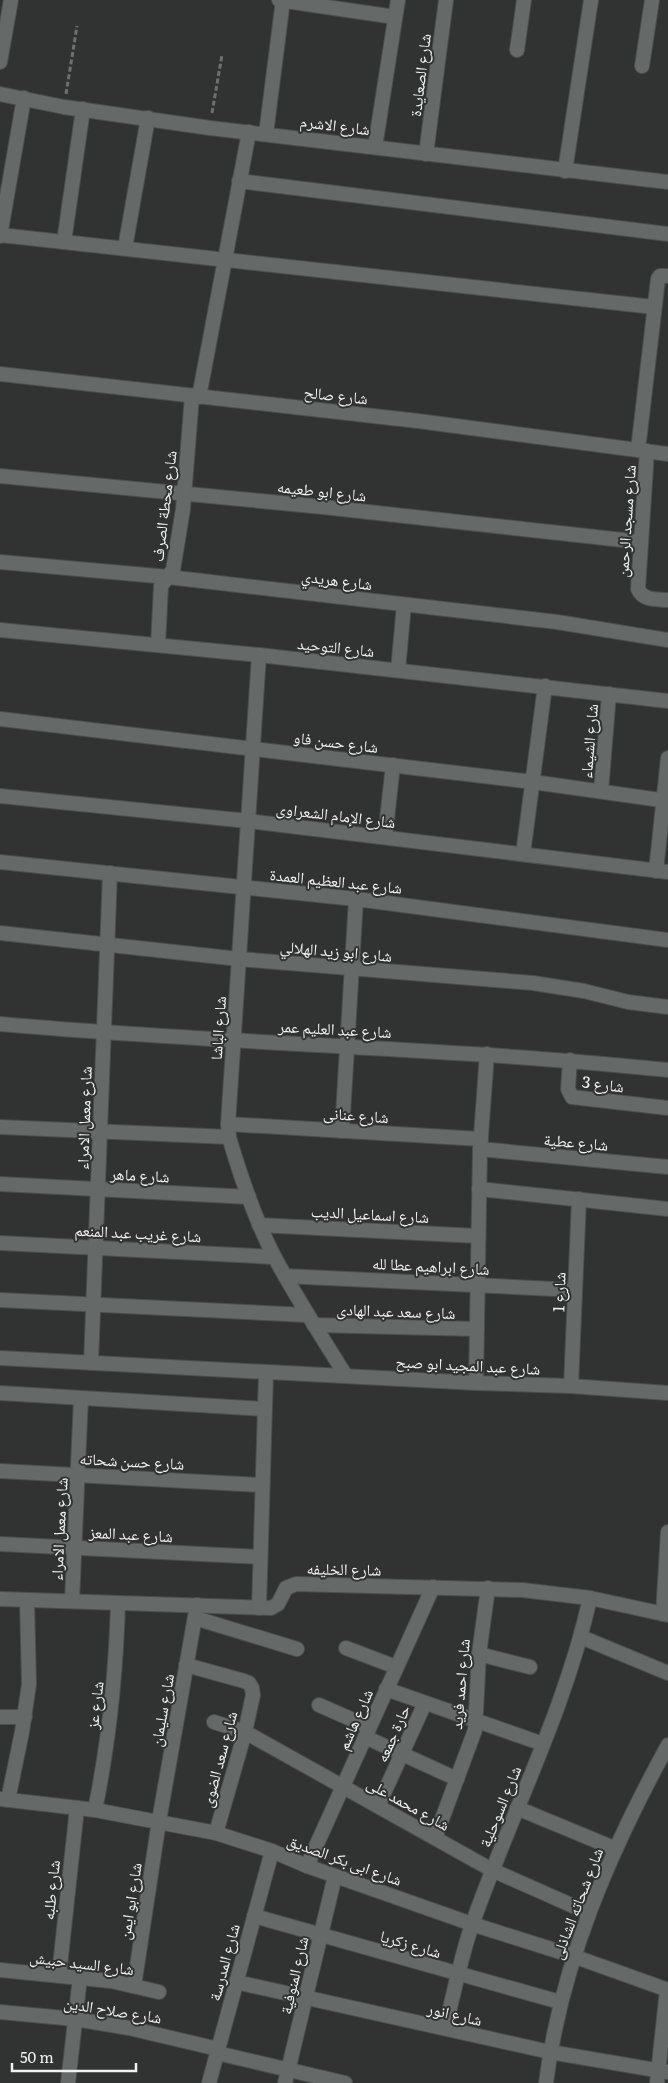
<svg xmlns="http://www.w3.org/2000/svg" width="668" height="2083" font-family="Literata,'Noto Naskh Arabic',serif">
<rect width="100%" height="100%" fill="#303332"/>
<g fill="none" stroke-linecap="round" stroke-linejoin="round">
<!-- minor casing -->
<g stroke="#4c4e4e" stroke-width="16">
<g id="minor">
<path d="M 279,0 L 395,17"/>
<path d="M 517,50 L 524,0"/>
<path d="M 0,62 L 11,0"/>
<path d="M 642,66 L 652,0"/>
<path d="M 0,94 L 64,107 L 210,128 L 668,182"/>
<path d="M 266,134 L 283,0"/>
<path d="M 375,147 L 398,0"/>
<path d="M 426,154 L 446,0"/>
<path d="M 565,171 L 591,0"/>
<path d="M 239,181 L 668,234"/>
<path d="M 0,235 L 654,307"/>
<path d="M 0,236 L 24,98"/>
<path d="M 64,242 L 83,109"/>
<path d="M 125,248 L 148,118"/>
<path d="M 0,374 L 418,421 L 668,454"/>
<path d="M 199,397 L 249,132"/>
<path d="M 638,450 L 658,279 L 660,276 L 668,276"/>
<path d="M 647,451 L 638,589 C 643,601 657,599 668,600"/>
<path d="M 0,476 L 323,507 L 641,542"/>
<path d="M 0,562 L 168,577 L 557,622 L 668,640"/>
<path d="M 0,630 L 259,655 L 668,701"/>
<path d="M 158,645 L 161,586 L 173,570 L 183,509 L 192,396"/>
<path d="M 259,655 L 228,1124 L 229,1137 C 241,1178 255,1220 275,1258 C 297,1299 322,1337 346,1376"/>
<path d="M 398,670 L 404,605"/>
<path d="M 0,719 L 533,782 L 668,801"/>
<path d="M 601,791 L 609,694"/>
<path d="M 0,796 L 248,821 L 668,872"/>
<path d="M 385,837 L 393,765"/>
<path d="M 523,854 L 545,686"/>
<path d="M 0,862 L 356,899 L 668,940"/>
<path d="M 656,871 L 668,758"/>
<path d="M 0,933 L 239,959 L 533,983 L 584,991 L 628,1002 L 668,1007"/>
<path d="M 0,1024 C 222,1044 446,1047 668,1070"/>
<path d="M 570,1060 L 568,1089 L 572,1097 L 668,1108"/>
<path d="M 228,1124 L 481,1139"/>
<path d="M 0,1127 L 229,1137"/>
<path d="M 342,1131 L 356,899"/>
<path d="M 480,1149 L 668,1167"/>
<path d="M 0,1184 L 249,1197"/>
<path d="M 479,1189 L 668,1209"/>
<path d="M 259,1225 L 478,1236"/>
<path d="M 0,1243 L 274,1257"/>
<path d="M 285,1276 L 575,1290"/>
<path d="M 0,1300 L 307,1315"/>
<path d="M 314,1325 L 477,1329"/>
<path d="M 0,1358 L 476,1383 L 571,1386 L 668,1393"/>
<path d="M 91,1363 L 110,873"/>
<path d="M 476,1383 L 480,1149 L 487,1054"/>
<path d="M 571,1386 L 579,1199"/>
<path d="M 0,1393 L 264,1409"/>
<path d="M 0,1471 L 262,1485"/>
<path d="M 0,1544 L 260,1557"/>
<path d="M 0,1599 L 271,1608 L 278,1604 L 286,1588 L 296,1584 L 522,1590 L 590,1598 L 668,1615"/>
<path d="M 72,1601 L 81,1398"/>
<path d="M 259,1608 L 266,1373"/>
<path d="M 663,1614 L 668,1532"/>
<path d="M 195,1618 L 297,1649"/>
<path d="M 581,1637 L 668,1673"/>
<path d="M 346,1648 L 396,1667"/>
<path d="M 479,1654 L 530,1667"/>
<path d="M 186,1665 L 244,1681 L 249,1683 L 252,1688 L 253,1695 L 245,1732 L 216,1833"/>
<path d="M 386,1689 L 543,1744"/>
<path d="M 319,1705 L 369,1727"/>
<path d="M 0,1717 L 25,1717"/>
<path d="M 214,1722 L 245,1732 L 492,1870 L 589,1913"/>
<path d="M 365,1737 L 457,1779"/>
<path d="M 0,1799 L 95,1810 L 216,1833 L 272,1851 L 307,1866 L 472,1924 L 573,1956 L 668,1990"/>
<path d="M 8,1800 L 22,1732 L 29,1684 L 27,1600"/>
<path d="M 378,1806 L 425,1703"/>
<path d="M 517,1808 L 616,1849"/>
<path d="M 95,1810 C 109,1741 116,1673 118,1603"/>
<path d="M 435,1838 L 475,1730 L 479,1654 L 488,1588"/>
<path d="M 307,1866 L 433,1587"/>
<path d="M 254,1916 L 560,2002"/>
<path d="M 0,1970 L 111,1981 L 159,1992"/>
<path d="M 59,1975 L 77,1808"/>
<path d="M 236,1982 L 550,2052 L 668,2072"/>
<path d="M 134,1986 L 159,1821 L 197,1605"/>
<path d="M 0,2012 L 75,2019 L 129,2028 L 218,2049"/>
<path d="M 445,2028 C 454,1994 461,1955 473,1922 C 511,1814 565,1711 590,1598"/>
<path d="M 217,2053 L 345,2083"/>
<path d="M 68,2083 L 80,1977"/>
<path d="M 209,2083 L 272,1851"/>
<path d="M 285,2083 L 335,1876"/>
<path d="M 546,2083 C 561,1963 610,1851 668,1745"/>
<path d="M 657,2083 L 667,1990"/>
</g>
</g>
<!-- path -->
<g stroke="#6e706f" stroke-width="3" stroke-dasharray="5 2.5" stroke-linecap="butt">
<path d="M 66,94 L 77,26"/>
<path d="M 212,113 L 222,55"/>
</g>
<!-- minor -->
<use href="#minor" stroke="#656968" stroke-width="14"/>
</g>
<g text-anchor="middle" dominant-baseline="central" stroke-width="4" stroke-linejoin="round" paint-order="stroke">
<!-- street labels -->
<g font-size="16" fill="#f0f2f1" stroke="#303332">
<text transform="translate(419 75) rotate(-83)">شارع الصعايدة</text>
<text transform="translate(335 124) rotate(7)">شارع الاشرم</text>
<text transform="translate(336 394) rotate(6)">شارع صالح</text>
<text transform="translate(322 490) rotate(6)">شارع ابو طعيمه</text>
<text transform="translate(163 506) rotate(-83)">شارع محطة الصرف</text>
<text transform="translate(625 521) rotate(-86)">شارع مسجد الرحمن</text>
<text transform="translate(337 579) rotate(7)">شارع هريدي</text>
<text transform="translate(336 646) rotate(6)">شارع التوحيد</text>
<text transform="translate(336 741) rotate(7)">شارع حسن فاو</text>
<text transform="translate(588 741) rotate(-85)">شارع الشيماء</text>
<text transform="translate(336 814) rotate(7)">شارع الإمام الشعراوى</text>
<text transform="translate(336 880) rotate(6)">شارع عبد العظيم العمدة</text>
<text transform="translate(336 950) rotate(5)">شارع ابو زيد الهلالي</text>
<text transform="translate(217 1028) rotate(-86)">شارع الباشا</text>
<text transform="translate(335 1028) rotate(3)">شارع عبد العليم عمر</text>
<text transform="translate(603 1083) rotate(7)">شارع 3</text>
<text transform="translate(356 1114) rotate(4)">شارع عنانى</text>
<text transform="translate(83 1118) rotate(-88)">شارع معمل الامراء</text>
<text transform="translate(576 1141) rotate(5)">شارع عطية</text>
<text transform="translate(140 1174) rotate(3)">شارع ماهر</text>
<text transform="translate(370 1213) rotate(3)">شارع اسماعيل الديب</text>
<text transform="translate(138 1232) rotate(3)">شارع غريب عبد المنعم</text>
<text transform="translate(431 1265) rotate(3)">شارع ابراهيم عطا لله</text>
<text transform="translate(558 1292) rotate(-88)">شارع 1</text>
<text transform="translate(396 1310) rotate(2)">شارع سعد عبد الهادى</text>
<text transform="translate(468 1364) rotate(3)">شارع عبد المجيد ابو صبح</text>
<text transform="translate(132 1460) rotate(3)">شارع حسن شحاته</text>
<text transform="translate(58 1529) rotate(-87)">شارع معمل الامراء</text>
<text transform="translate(131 1533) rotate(3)">شارع عبد المعز</text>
<text transform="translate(344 1568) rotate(1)">شارع الخليفه</text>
<text transform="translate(459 1684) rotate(-85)">شارع احمد فريد</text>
<text transform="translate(94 1705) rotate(-83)">شارع عز</text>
<text transform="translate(161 1710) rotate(-80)">شارع سليمان</text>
<text transform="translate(354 1719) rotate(-66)">شارع هاشم</text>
<text transform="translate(392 1733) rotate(-66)">حارة جمعه</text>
<text transform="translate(218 1759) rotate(-75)">شارع سعد الضوى</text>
<text transform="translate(409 1803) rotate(29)">شارع محمد على</text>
<text transform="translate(499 1806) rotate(-68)">شارع السوحلية</text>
<text transform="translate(345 1859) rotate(20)">شارع ابى بكر الصديق</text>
<text transform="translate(50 1890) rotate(-84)">شارع طلبه</text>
<text transform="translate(129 1901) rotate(-81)">شارع ابو ايمن</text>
<text transform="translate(576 1903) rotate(-69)">شارع شحاته الشاذلى</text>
<text transform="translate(411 1943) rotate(16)">شارع زكريا</text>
<text transform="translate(82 1962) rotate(7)">شارع السيد حبيش</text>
<text transform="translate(223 1962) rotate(-75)">شارع المدرسة</text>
<text transform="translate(293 1975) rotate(-77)">شارع المنوفية</text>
<text transform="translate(113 2009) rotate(9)">شارع صلاح الدين</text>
<text transform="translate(455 2013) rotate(13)">شارع انور</text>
</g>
</g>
<!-- scale -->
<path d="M12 2063v8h124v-8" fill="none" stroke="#f0f2f1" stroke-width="2.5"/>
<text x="20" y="2063" font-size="15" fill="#f0f2f1" stroke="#303332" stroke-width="4" paint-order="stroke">50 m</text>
</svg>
